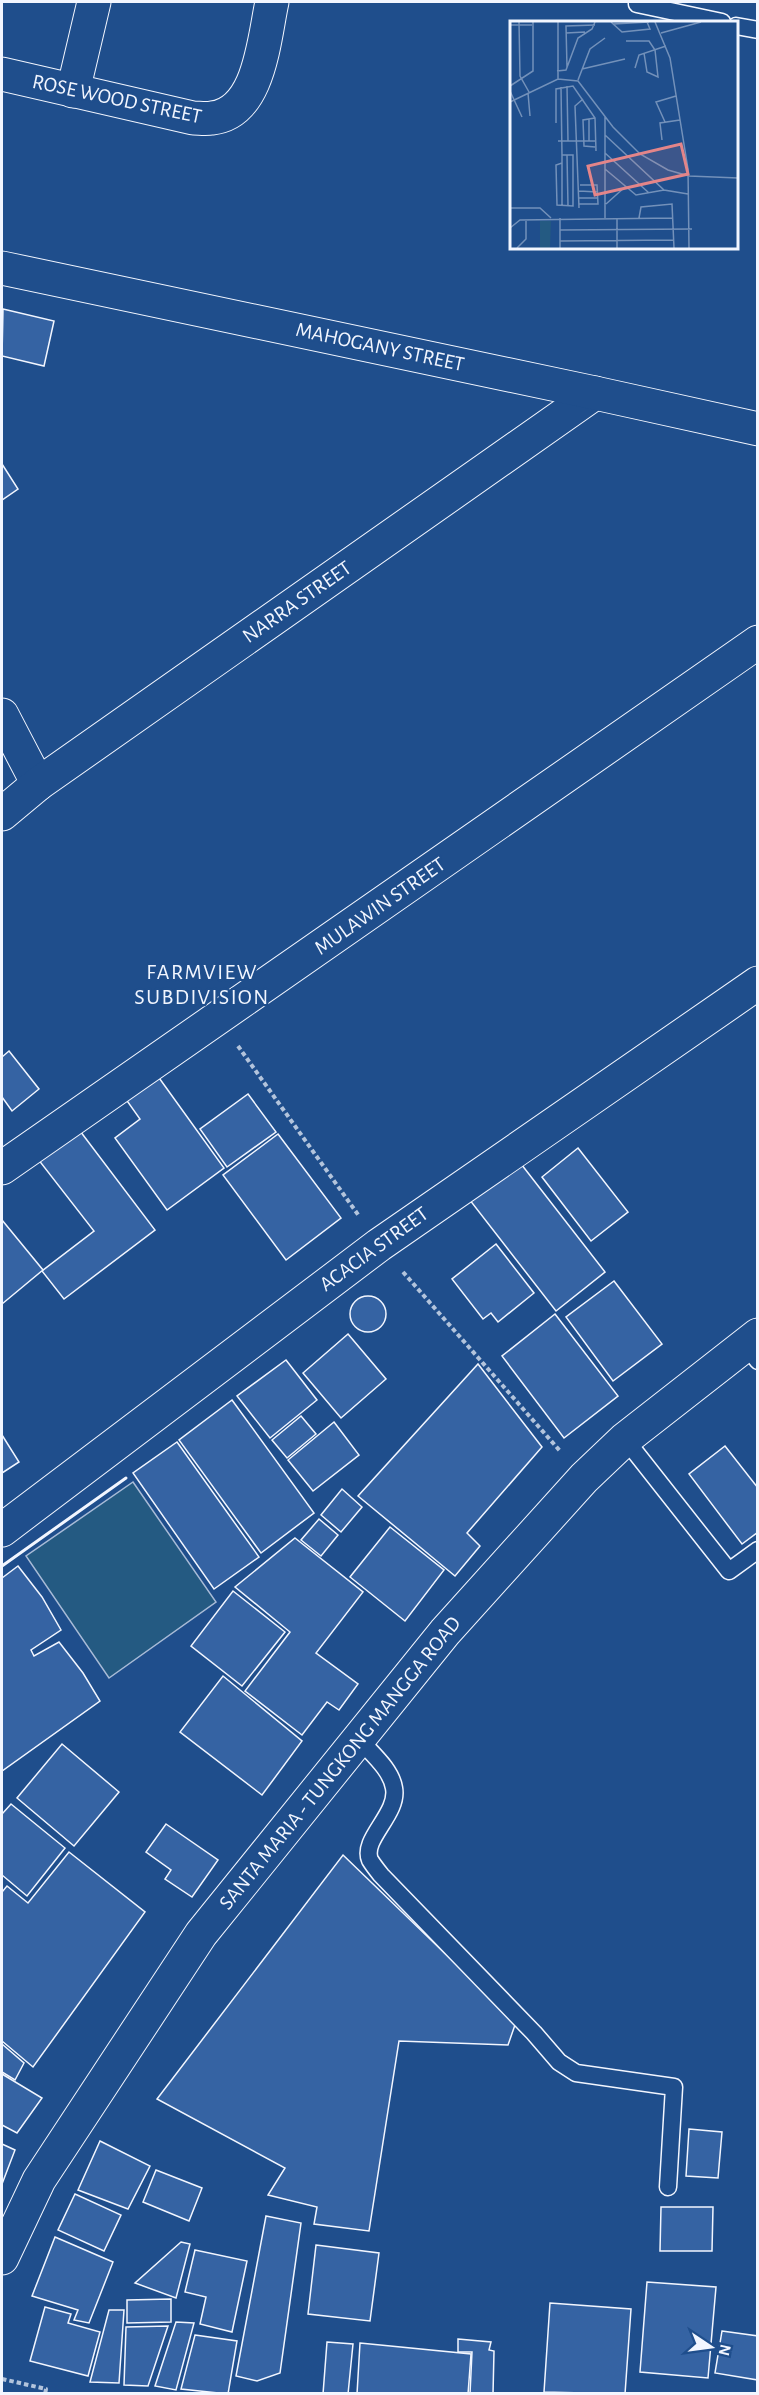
<svg xmlns="http://www.w3.org/2000/svg" width="759" height="2395" font-family="'Alegreya Sans',sans-serif">
<rect width="100%" height="100%" fill="#1f4e8c"/>
<!-- green -->
<path fill="#245a82" stroke="#a8bbd7" stroke-width="1.5" d="M 133,1482 L 216,1602 L 109,1678 L 26,1556 Z"/>
<!-- building -->
<g fill="#3563a3" stroke="#f2f6ff" stroke-width="1.5">
<path d="M 3,309 L 54,321 L 44,366 L 2,356 Z"/>
<path d="M 2,464 L 18,489 L 2,500 Z"/>
<path d="M 9,1051 L 39,1089 L 12,1111 L 2,1097 L 2,1057 Z"/>
<path d="M 157,1075 L 224,1168 L 167,1210 L 115,1138 L 140,1119 L 125,1098 Z"/>
<path d="M 248,1094 L 276,1132 L 227,1167 L 200,1129 Z"/>
<path d="M 74,1123 L 155,1230 L 64,1299 L 42,1271 L 94,1231 L 34,1154 Z"/>
<path d="M 278,1134 L 341,1218 L 286,1260 L 223,1175 Z"/>
<path d="M 578,1148 L 628,1212 L 591,1241 L 542,1177 Z"/>
<path d="M 518,1160 L 605,1272 L 556,1311 L 469,1199 Z"/>
<path d="M 2,1220 L 43,1270 L 2,1304 Z"/>
<path d="M 496,1244 L 534,1293 L 498,1322 L 491,1313 L 483,1319 L 452,1279 Z"/>
<path d="M 614,1281 L 662,1344 L 613,1381 L 566,1317 Z"/>
<circle cx="368" cy="1314" r="18"/>
<path d="M 555,1314 L 618,1396 L 564,1438 L 502,1356 Z"/>
<path d="M 348,1334 L 386,1379 L 341,1418 L 303,1373 Z"/>
<path d="M 286,1360 L 317,1400 L 270,1438 L 237,1396 Z"/>
<path d="M 478,1364 L 542,1447 L 467,1533 L 480,1546 L 455,1576 L 358,1496 Z"/>
<path d="M 232,1400 L 314,1513 L 261,1553 L 179,1440 Z"/>
<path d="M 301,1416 L 316,1434 L 287,1458 L 272,1440 Z"/>
<path d="M 334,1422 L 359,1455 L 313,1491 L 288,1460 Z"/>
<path d="M 2,1435 L 19,1462 L 2,1473 Z"/>
<path d="M 177,1442 L 259,1557 L 214,1589 L 133,1473 Z"/>
<path d="M 725,1446 L 758,1488 L 758,1532 L 742,1544 L 689,1474 Z"/>
<path d="M 342,1489 L 362,1507 L 341,1532 L 321,1515 Z"/>
<path d="M 319,1519 L 338,1535 L 321,1556 L 301,1540 Z"/>
<path d="M 390,1527 L 444,1570 L 405,1621 L 350,1577 Z"/>
<path d="M 295,1538 L 363,1592 L 316,1653 L 358,1684 L 339,1710 L 327,1702 L 302,1735 L 245,1691 L 290,1632 L 235,1587 Z"/>
<path d="M 18,1566 L 42,1597 L 61,1630 L 31,1650 L 34,1656 L 59,1642 L 83,1673 L 100,1701 L 2,1771 L 2,1578 Z"/>
<path d="M 233,1591 L 285,1632 L 242,1686 L 191,1646 Z"/>
<path d="M 223,1676 L 302,1741 L 262,1795 L 180,1732 Z"/>
<path d="M 62,1744 L 119,1792 L 74,1846 L 17,1798 Z"/>
<path d="M 11,1804 L 65,1848 L 27,1896 L 2,1875 L 2,1814 Z"/>
<path d="M 166,1824 L 218,1860 L 192,1897 L 165,1879 L 171,1870 L 146,1852 Z"/>
<path d="M 69,1852 L 145,1912 L 33,2067 L 2,2041 L 2,1892 L 7,1886 L 28,1903 Z"/>
<path d="M 343,1855 L 516,2022 L 508,2045 L 399,2041 L 369,2231 L 314,2224 L 317,2207 L 268,2195 L 285,2168 L 157,2099 Z"/>
<path d="M 2,2044 L 24,2063 L 15,2080 L 2,2072 Z"/>
<path d="M 2,2074 L 42,2098 L 17,2133 L 2,2125 Z"/>
<path d="M 689,2129 L 722,2132 L 718,2178 L 686,2176 Z"/>
<path d="M 100,2141 L 150,2166 L 128,2209 L 78,2190 Z"/>
<path d="M 2,2144 L 15,2150 L 2,2184 Z"/>
<path d="M 156,2170 L 202,2188 L 189,2221 L 143,2202 Z"/>
<path d="M 75,2194 L 121,2215 L 104,2251 L 58,2230 Z"/>
<path d="M 661,2207 L 713,2207 L 712,2251 L 660,2251 Z"/>
<path d="M 266,2216 L 301,2223 L 280,2373 L 257,2381 L 236,2376 Z"/>
<path d="M 55,2237 L 113,2262 L 89,2323 L 74,2320 L 78,2310 L 32,2296 Z"/>
<path d="M 181,2242 L 190,2244 L 176,2298 L 135,2283 Z"/>
<path d="M 316,2245 L 379,2253 L 370,2321 L 308,2314 Z"/>
<path d="M 195,2250 L 247,2261 L 232,2332 L 200,2324 L 206,2297 L 185,2292 Z"/>
<path d="M 647,2282 L 716,2287 L 708,2378 L 640,2372 Z"/>
<path d="M 171,2299 L 171,2322 L 127,2323 L 127,2300 Z"/>
<path d="M 550,2303 L 631,2309 L 625,2394 L 544,2392 Z"/>
<path d="M 45,2307 L 71,2314 L 68,2323 L 100,2332 L 88,2376 L 30,2361 Z"/>
<path d="M 109,2310 L 124,2310 L 119,2383 L 90,2382 Z"/>
<path d="M 176,2322 L 194,2323 L 176,2390 L 155,2386 Z"/>
<path d="M 168,2326 L 148,2386 L 124,2385 L 126,2327 Z"/>
<path d="M 722,2331 L 758,2336 L 758,2380 L 715,2373 Z"/>
<path d="M 195,2335 L 237,2341 L 228,2394 L 181,2389 Z"/>
<path d="M 458,2339 L 491,2342 L 489,2350 L 494,2351 L 493,2394 L 470,2394 L 472,2352 L 458,2352 Z"/>
<path d="M 327,2342 L 353,2344 L 348,2394 L 323,2394 Z"/>
<path d="M 360,2343 L 471,2354 L 468,2394 L 357,2394 Z"/>
</g>
<g fill="none" stroke-linecap="round" stroke-linejoin="round">
<!-- service casing -->
<g stroke="#f2f6ff" stroke-width="19">
<g id="service">
<path d="M 637,4 L 722,22"/>
<path d="M 736,26 L 758,30"/>
<path d="M 745,1344 L 758,1361"/>
<path d="M 625,1439 L 729,1571 L 758,1550"/>
<path d="M 359,1739 C 371,1753 391,1769 394,1788 C 399,1814 361,1839 370,1860 C 373,1865 377,1870 381,1875 L 534,2033 L 559,2062 L 576,2073 L 674,2087 L 668,2187"/>
</g>
</g>
<!-- minor casing -->
<g stroke="#f2f6ff" stroke-width="35">
<g id="minor">
<path d="M 2,74 L 193,118 C 199,118 206,119 212,118 C 260,113 264,38 272,2"/>
<path d="M 73,91 L 94,2"/>
<path d="M 2,715 L 38,784"/>
<path d="M 2,814 L 38,784 L 595,393"/>
<path d="M 2,1168 L 758,642"/>
</g>
</g>
<!-- tertiary casing -->
<g stroke="#f2f6ff" stroke-width="35">
<g id="tertiary">
<path d="M 2,268 L 595,393 L 758,429"/>
<path d="M 2,1530 L 379,1245 L 758,983"/>
</g>
</g>
<!-- primary casing -->
<g stroke="#f2f6ff" stroke-width="35">
<path id="primary" d="M 2,2258 L 39,2180 L 201,1934 L 445,1632 L 584,1478 L 625,1439 L 758,1335"/>
</g>
<!-- path -->
<g stroke="#b3c4dc" stroke-width="4" stroke-dasharray="4.5 3" stroke-linecap="butt">
<path d="M 238,1046 L 359,1216"/>
<path d="M 403,1272 L 560,1451"/>
<path d="M 2,2379 L 46,2389 L 45,2394"/>
</g>
<!-- service -->
<use href="#service" stroke="#1f4e8c" stroke-width="16"/>
<!-- minor -->
<use href="#minor" stroke="#1f4e8c" stroke-width="33"/>
<!-- tertiary -->
<use href="#tertiary" stroke="#1f4e8c" stroke-width="33"/>
<!-- primary -->
<use href="#primary" stroke="#1f4e8c" stroke-width="33"/>
<!-- wall -->
<path stroke="#f2f6ff" stroke-width="3" d="M 2,1566 L 126,1478"/>
</g>
<g text-anchor="middle" dominant-baseline="central" stroke-width="4.5" stroke-linejoin="round" paint-order="stroke">
<!-- street labels -->
<g font-size="21" fill="#f2f6ff" stroke="#1f4e8c">
<text transform="translate(117 99) rotate(12)">ROSE WOOD STREET</text>
<text transform="translate(380 347) rotate(12)">MAHOGANY STREET</text>
<text transform="translate(297 602) rotate(-35)">NARRA STREET</text>
<text transform="translate(380 906) rotate(-35)">MULAWIN STREET</text>
<text transform="translate(374 1249) rotate(-36)">ACACIA STREET</text>
<text transform="translate(340 1763) rotate(-51)">SANTA MARIA - TUNGKONG MANGGA ROAD</text>
</g>
<!-- neighbourhood labels -->
<g font-size="22" letter-spacing="1.5" fill="#f2f6ff" stroke="#1f4e8c">
<text x="202" y="972">FARMVIEW<tspan x="202" dy="25">SUBDIVISION</tspan></text>
</g>
</g>
<!-- overview -->
<g transform="translate(510 21)">
<rect width="228" height="228" fill="#1f4e8c"/>
<path d="M 30,200 L 41,200 L 40,227 L 30,227 Z" fill="#245a82"/>
<path fill="none" stroke="#7391ba" stroke-width="1.5" d="M 9,1 L 10,55 L 19,71M 48,1 L 48,58M 101,1 L 112,11 L 140,8 L 137,1M 145,1 L 160,37 L 178,148 L 179,227M 103,3 L 139,1M 0,4 L 22,4M 56,12 L 75,11M 151,12 L 191,1M 116,20 L 139,20 L 145,29 L 148,56 L 137,51 L 134,32M 57,46 L 56,5 L 85,4M 125,47 L 129,34 L 156,25M 72,48 L 115,38M 47,50 L 56,49 L 68,17 L 82,8 L 85,1M 68,59 L 80,28 L 95,17M 0,65 L 23,50 L 23,1M 57,65 L 58,120M 51,66 L 52,134 L 63,134 L 63,185 L 47,184 L 46,144 L 52,142M 0,70 L 12,96M 18,72 L 20,95M 0,81 L 48,58 L 68,60 L 103,106 L 130,133 L 158,149 L 179,155M 95,96 L 95,197M 85,97 L 73,99 L 74,125 L 85,126M 155,101 L 146,81 L 166,75M 46,102 L 46,68 L 63,65 L 85,97 L 86,130M 95,114 L 154,169 L 178,173M 152,119 L 150,102 L 170,99M 48,120 L 85,120M 79,120 L 79,98M 95,132 L 139,172M 52,134 L 52,185M 57,134 L 58,185M 95,148 L 126,174 L 154,169M 179,155 L 228,157M 69,170 L 88,171M 69,177 L 88,177M 69,183 L 88,183 L 87,164 L 70,164M 96,183 L 115,166M 0,187 L 30,187 L 41,197M 69,187 L 65,85 L 73,78M 50,197 L 50,227M 107,197 L 107,227M 129,197 L 131,186 L 162,183 L 164,227M 0,207 L 10,199 L 163,197M 50,209 L 182,208M 50,220 L 164,219M 7,227 L 16,218 L 16,200"/>
<path fill="#e38589" fill-opacity="0.15" stroke="#e38589" stroke-width="3" d="M 171,123 L 178,153 L 85,174 L 78,145 Z"/>
<rect width="228" height="228" fill="none" stroke="#f2f6ff" stroke-width="3"/>
</g>
<!-- border -->
<rect width="759" height="2395" fill="none" stroke="#f2f6ff" stroke-width="6"/>
<!-- north arrow -->
<g transform="translate(711 2347) rotate(103)" stroke="#1f4e8c" stroke-width="4.5" paint-order="stroke">
<path d="M0-4.5L10 22L0 15L-10 22Z" fill="#f2f6ff"/>
<text y="-9" font-size="16" font-weight="bold" text-anchor="middle" fill="#f2f6ff">N</text>
</g>
</svg>
